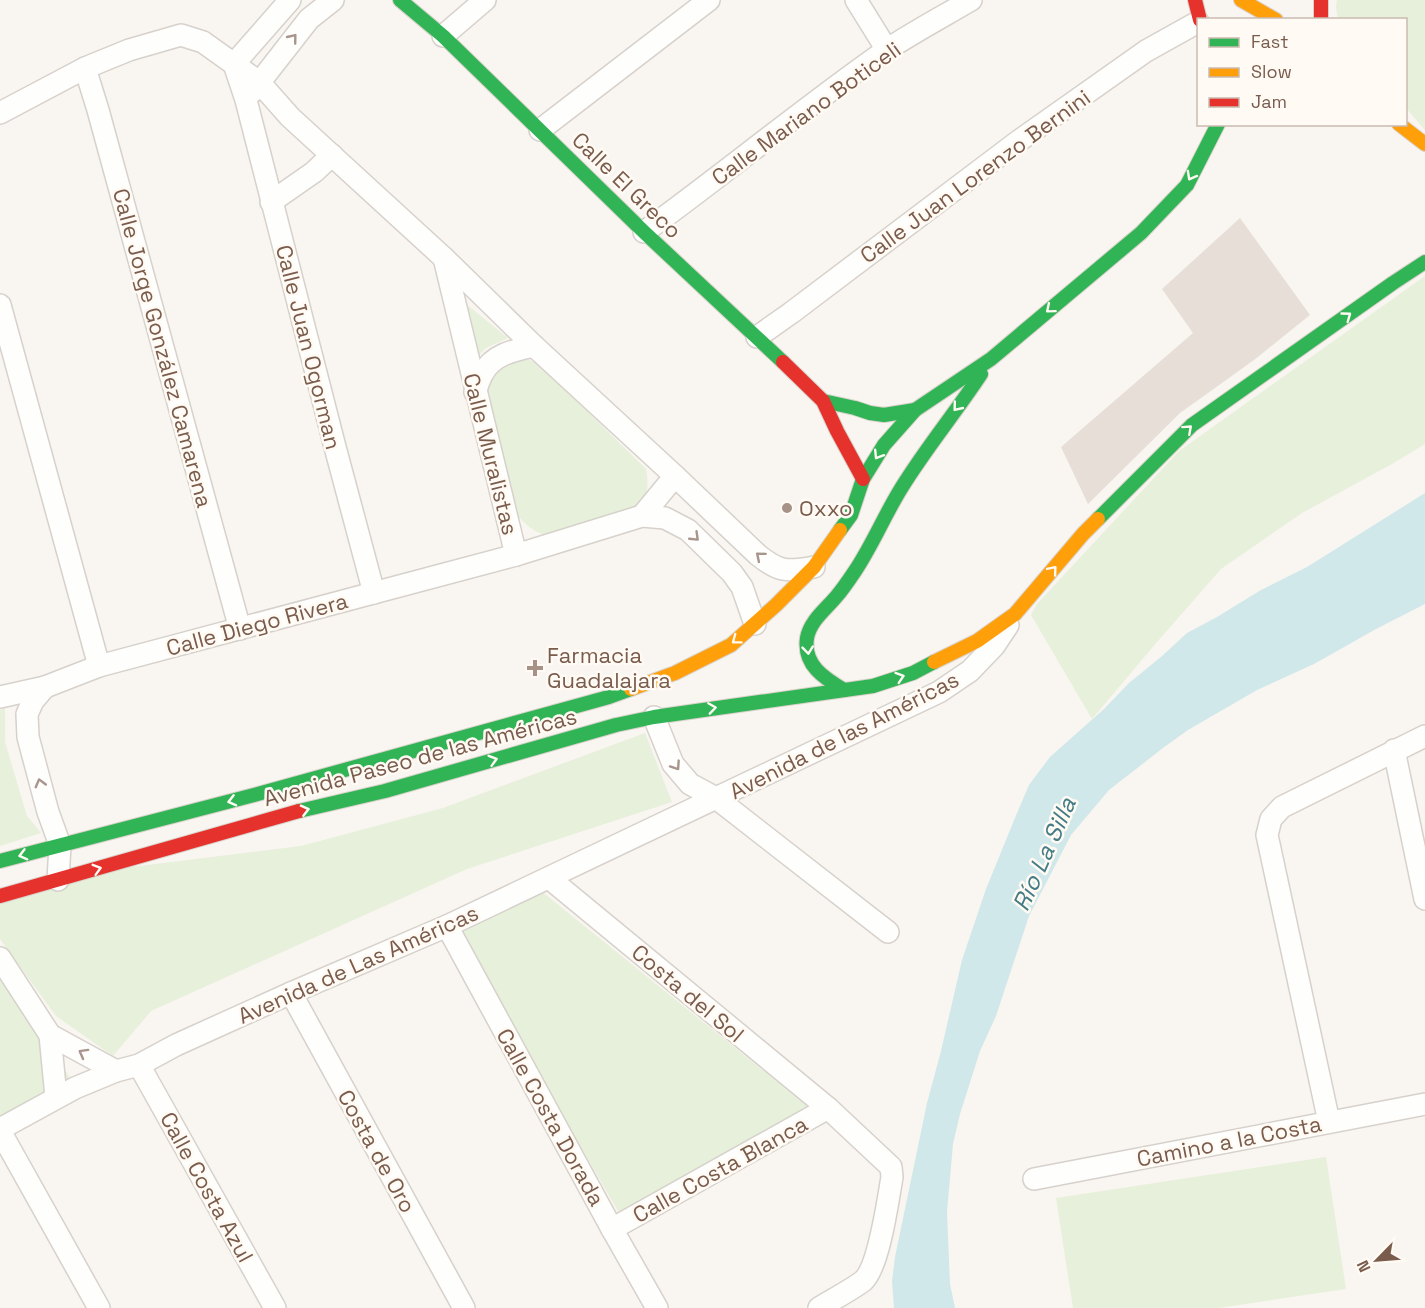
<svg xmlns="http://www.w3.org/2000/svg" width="1425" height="1308" font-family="'Space Grotesk',sans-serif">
<rect width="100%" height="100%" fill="#f9f5f0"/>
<!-- green -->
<g fill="#e7f0db">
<path d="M 1337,0 L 1425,0 L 1425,130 L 1406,108 L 1406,20 L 1338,19 L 1336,8 Z"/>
<path d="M 1425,276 L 1425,444 L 1392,464 L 1302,513 L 1221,569 L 1157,642 L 1092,719 L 1031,615 L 1037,604 L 1179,451 Z"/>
<path d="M 456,296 L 508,338 L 486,348 L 475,359 Z"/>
<path d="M 527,359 L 539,364 L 646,469 C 650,493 647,500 626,514 L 546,535 C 534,532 527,526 519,517 L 487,390 C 493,367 505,363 527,359 Z"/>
<path d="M 5,708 L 5,742 L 27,816 L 41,833 L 0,846 L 0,710 Z"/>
<path d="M 645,733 L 672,802 L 467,869 L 151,1011 L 113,1056 L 56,1016 L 0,939 L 0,900 L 91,872 L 301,846 L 443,808 Z"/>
<path d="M 535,886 L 807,1106 L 622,1218 L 535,1068 L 459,925 Z"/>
<path d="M 0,965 L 75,1086 L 0,1122 Z"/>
<path d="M 1326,1157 L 1346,1289 L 1219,1308 L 1073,1308 L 1056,1198 Z"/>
</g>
<!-- water -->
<path fill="#d0e8ea" d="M 1425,493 L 1425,604 L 1376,629 L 1314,664 L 1257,690 L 1188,730 L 1163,748 L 1109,790 L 1071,835 L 1029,916 L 996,1016 L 980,1051 L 960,1114 L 953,1144 L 947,1212 L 950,1284 L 955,1308 L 894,1308 L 892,1281 L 895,1257 L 927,1103 L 941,1051 L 962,960 L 986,889 L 1017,813 L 1029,785 L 1050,757 L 1104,709 L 1129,683 L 1162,656 L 1187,633 L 1217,617 L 1261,590 L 1307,567 Z"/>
<!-- building -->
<path fill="#e6ded7" d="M 1240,218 L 1310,315 L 1254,360 L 1180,413 L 1088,504 L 1061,447 L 1193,333 L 1162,289 Z"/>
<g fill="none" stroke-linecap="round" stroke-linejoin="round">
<!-- street casing -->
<g stroke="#d7d1cb" stroke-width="24">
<g id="street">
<path d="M 856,0 L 887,50"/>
<path d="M 443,36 L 485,0"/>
<path d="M 234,64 L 246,100 L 335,447 L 374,593"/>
<path d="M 234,64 L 290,0"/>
<path d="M 85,68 L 98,110 L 240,629"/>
<path d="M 252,92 L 309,19 L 333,0"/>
<path d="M 0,113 L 85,68 L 129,50 L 181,35 L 203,42 L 259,82 L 290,117 L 444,258 L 534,346 L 675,476 L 758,555 C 779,572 787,572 814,567"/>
<path d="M 540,130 L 709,0"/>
<path d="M 271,202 L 314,172 L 332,155"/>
<path d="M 644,232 C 726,173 802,109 885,51 C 912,33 942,17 971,0"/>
<path d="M 444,258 L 516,555"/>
<path d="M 0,305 L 99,666"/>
<path d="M 757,337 L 791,313 L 1020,140 L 1146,51 L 1198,22"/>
<path d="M 475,392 C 478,386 479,379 483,373 C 493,354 515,350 534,346"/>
<path d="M 642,516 L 675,476"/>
<path d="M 45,687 L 33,701 L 27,714 L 28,737 L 48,812 L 60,845 L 58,880"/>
<path d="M 0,697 L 45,687 L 99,666 L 516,555 L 642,516 L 665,518 L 688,530 L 732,573 L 742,587 L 755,624"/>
<path d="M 654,717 L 673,764 L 690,784 L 716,798 L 888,932"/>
<path d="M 1394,750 L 1425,899"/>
<path d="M 549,878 L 828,1108 L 891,1167 L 892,1177 C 888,1200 879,1267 863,1281 C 851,1290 832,1300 819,1308"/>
<path d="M 447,926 L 612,1229 L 657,1308"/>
<path d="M 0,958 L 50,1035 L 116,1071"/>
<path d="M 291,993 L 464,1308"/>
<path d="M 50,1035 L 56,1097"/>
<path d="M 139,1065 L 275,1308"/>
<path d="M 1329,1122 L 1267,835 L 1271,819 L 1282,807 L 1425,736"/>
<path d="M 0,1129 L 75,1088 L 116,1071 L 139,1065 L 176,1045 L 291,993 L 447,926 L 939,692 L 970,671 L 994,646 L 1008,625"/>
<path d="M 0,1131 L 99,1308"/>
<path d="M 1034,1179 L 1425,1104"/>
<path d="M 612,1229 L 828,1108"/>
</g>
</g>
<!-- fast casing -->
<g stroke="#d9d2cb" stroke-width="16">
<g id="fast">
<path d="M 400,0 L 443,36 L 644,232 L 783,362"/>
<path d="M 823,401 L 855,408 L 870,413 L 884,415 L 915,410"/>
<path d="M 1098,519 L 1192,425 L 1393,283 L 1425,262"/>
<path d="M 840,530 L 851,515 L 863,479 L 884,445 L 915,410 L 991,359 L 1141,233 L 1187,185 L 1218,124"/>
<path d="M 844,690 C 824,678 803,665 807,638 C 810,621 826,609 836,597 C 843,589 849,580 855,571 C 873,544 885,514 902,487 C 926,448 956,412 981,374"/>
<path d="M 299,811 L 385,791 L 616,725 L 654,717 L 873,686 L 913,673 L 934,662"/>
<path d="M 0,861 L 254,795 L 609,697 L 631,689"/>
</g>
</g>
<!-- slow casing -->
<g stroke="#d9d2cb" stroke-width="16">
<g id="slow">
<path d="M 1241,0 L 1276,20"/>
<path d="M 1399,124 L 1425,144"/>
<path d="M 934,662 L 977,641 L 1015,614 L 1083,534 L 1098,519"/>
<path d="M 631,689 L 675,673 L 731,645 L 776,605 L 814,567 L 840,530"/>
</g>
</g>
<!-- jam casing -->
<g stroke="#d9d2cb" stroke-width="16">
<g id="jam">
<path d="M 1195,0 L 1200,20"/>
<path d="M 1321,0 L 1321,20"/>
<path d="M 783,362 L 823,401 L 837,431 L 863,479"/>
<path d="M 0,896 L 299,811"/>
</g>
</g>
<!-- street -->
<use href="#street" stroke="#fefefd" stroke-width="21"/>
<!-- fast -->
<use href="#fast" stroke="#30b455" stroke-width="14"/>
<!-- slow -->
<use href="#slow" stroke="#ff9f0a" stroke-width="14"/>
<!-- jam -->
<use href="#jam" stroke="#e5322d" stroke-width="14"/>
</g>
<!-- one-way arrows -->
<defs><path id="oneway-chevron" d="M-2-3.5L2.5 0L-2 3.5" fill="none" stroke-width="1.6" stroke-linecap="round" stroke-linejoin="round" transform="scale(1.5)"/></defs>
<g stroke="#a8958b">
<use href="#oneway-chevron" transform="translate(293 38) rotate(-51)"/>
<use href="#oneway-chevron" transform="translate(695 537) rotate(44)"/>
<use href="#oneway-chevron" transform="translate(760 556) rotate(-140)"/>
<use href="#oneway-chevron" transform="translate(676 766) rotate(56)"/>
<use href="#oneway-chevron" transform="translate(40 783) rotate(-105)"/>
<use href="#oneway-chevron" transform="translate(83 1053) rotate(-151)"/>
</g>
<g stroke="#fffaf3">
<use href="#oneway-chevron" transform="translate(1191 176) rotate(119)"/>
<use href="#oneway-chevron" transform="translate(1050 309) rotate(140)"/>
<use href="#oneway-chevron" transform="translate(1347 316) rotate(-36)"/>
<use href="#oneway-chevron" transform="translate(957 407) rotate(129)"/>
<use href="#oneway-chevron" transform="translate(1188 429) rotate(-42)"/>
<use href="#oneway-chevron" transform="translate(878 455) rotate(122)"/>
<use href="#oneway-chevron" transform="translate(1053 570) rotate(-50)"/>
<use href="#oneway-chevron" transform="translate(736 640) rotate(143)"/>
<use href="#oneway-chevron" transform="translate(808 650) rotate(84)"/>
<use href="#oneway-chevron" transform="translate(900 677) rotate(-18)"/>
<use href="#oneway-chevron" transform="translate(712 708) rotate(-8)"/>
<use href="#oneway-chevron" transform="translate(493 760) rotate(-16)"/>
<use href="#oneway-chevron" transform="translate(232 801) rotate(166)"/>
<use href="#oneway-chevron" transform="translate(305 810) rotate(-14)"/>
<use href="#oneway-chevron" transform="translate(23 855) rotate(165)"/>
<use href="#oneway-chevron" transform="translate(97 869) rotate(-16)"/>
</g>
<!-- markers -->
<g fill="#a69286" stroke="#fffaf3" stroke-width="2">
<circle cx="787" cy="508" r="6"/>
<path d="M532 659h6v6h6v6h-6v6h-6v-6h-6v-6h6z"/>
</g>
<g text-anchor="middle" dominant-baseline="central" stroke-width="5" stroke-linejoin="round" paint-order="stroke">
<!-- street labels -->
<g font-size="22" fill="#7a5c4d" stroke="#fffaf3">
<text transform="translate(806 113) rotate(-36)">Calle Mariano Boticeli</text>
<text transform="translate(975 176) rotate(-36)">Calle Juan Lorenzo Bernini</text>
<text transform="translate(627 185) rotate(44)">Calle El Greco</text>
<text transform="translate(309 347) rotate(76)">Calle Juan Ogorman</text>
<text transform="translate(163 348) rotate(75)">Calle Jorge González Camarena</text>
<text transform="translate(491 454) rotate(76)">Calle Muralistas</text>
<text transform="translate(257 624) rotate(-15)">Calle Diego Rivera</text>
<text transform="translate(844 735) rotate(-27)">Avenida de las Américas</text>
<text transform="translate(420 757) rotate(-15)">Avenida Paseo de las Américas</text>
<text transform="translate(358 964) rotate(-24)">Avenida de Las Américas</text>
<text transform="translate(688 993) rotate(40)">Costa del Sol</text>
<text transform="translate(551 1117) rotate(61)">Calle Costa Dorada</text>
<text transform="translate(1229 1141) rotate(-11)">Camino a la Costa</text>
<text transform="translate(377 1151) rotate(61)">Costa de Oro</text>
<text transform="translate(720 1169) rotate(-29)">Calle Costa Blanca</text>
<text transform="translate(207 1187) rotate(61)">Calle Costa Azul</text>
</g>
<!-- poi labels -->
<g font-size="22" fill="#7a5c4d" stroke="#fffaf3" text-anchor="start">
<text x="799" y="508">Oxxo</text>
<text x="547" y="655">Farmacia<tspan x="547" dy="25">Guadalajara</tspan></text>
</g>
<!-- water labels -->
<g font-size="24" font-style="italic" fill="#437c86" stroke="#fffaf3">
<text transform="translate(1044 854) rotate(-66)">Río La Silla</text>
</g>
</g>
<!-- legend -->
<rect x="1197" y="18" width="210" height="108" fill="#fffaf3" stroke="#cabbb1" stroke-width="1.5"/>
<rect x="1209" y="38" width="30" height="9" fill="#30b455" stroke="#cabbb1" stroke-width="1.5"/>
<text x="1251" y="48" font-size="18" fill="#7a5c4d">Fast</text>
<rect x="1209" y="68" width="30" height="9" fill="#ff9f0a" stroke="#cabbb1" stroke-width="1.5"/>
<text x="1251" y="78" font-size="18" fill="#7a5c4d">Slow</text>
<rect x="1209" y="98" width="30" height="9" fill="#e5322d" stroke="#cabbb1" stroke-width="1.5"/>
<text x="1251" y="108" font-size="18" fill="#7a5c4d">Jam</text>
<!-- north arrow -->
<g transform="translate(1377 1260) rotate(245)" stroke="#fffaf3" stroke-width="4.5" paint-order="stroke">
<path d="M0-4.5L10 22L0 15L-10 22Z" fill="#7a5c4d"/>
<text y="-9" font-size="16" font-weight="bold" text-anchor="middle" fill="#7a5c4d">N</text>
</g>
</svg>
